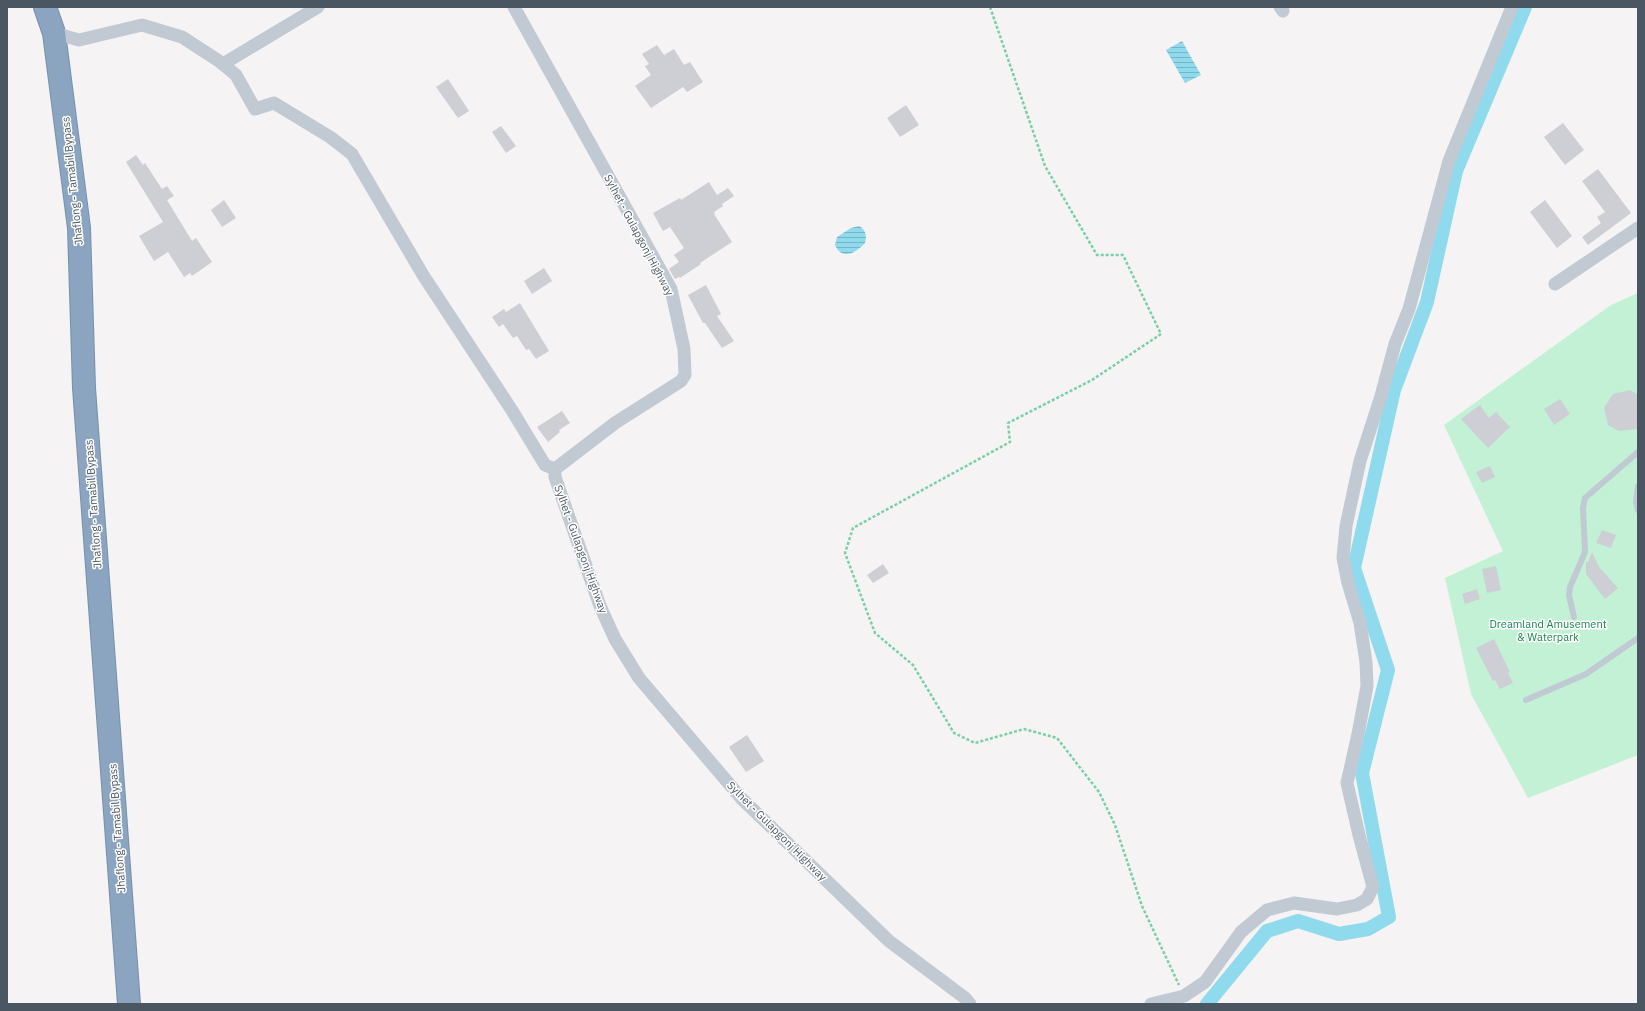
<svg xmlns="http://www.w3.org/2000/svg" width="1645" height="1011" font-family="'IBM Plex Sans',sans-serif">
<defs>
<pattern id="water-rules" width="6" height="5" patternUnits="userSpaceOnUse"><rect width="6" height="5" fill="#90daee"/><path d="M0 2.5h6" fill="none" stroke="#78b4c4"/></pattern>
</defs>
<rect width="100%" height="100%" fill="#f5f3f3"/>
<!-- park -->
<path fill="#c3f1d5" d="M 1638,293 L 1638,755 L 1528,798 L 1471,694 L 1445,578 L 1503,551 L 1444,425 L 1611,305 Z"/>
<!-- water -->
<g fill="url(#water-rules)">
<path d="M 1182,41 L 1201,75 L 1185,83 L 1166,50 Z"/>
<path d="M 859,226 C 866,230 867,236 865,243 C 856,253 842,261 835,245 L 837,237 L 851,228 Z"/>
</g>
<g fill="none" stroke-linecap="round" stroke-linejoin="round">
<!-- canal -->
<path stroke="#90daee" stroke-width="14" d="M 1207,1004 L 1267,931 L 1298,921 L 1339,934 L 1368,929 L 1389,917 L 1362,773 L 1388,670 L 1354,568 L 1394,390 L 1427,302 L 1456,171 L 1525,7"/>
</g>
<!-- building -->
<g fill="#cdcfd5">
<path d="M 657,45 L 664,55 L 674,49 L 684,65 L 690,62 L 703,82 L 687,92 L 683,87 L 651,108 L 635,86 L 651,75 L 645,66 L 649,64 L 642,54 Z"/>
<path d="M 448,79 L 469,111 L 458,118 L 436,87 Z"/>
<path d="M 906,105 L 919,125 L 900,137 L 887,118 Z"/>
<path d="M 1563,123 L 1584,150 L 1565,165 L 1544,137 Z"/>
<path d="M 501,126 L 516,146 L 506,153 L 492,132 Z"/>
<path d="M 136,155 L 143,165 L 145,163 L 162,189 L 167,186 L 174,196 L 167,200 L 192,241 L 196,238 L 212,262 L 192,276 L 190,273 L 184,277 L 168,252 L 154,261 L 139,236 L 163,222 L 126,162 Z"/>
<path d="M 1598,169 L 1631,213 L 1588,245 L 1582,237 L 1601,223 L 1597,217 L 1605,212 L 1582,181 Z"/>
<path d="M 709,182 L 717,195 L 728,188 L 734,196 L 722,204 L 723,206 L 714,212 L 715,213 L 714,214 L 732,242 L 700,263 L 701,264 L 680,278 L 679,277 L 675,279 L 669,269 L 679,262 L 674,255 L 684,248 L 670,227 L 663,231 L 653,213 L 680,198 L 681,200 Z"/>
<path d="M 224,200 L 236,218 L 222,227 L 211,210 Z"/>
<path d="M 1545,200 L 1572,236 L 1557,248 L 1530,212 Z"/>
<path d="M 544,268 L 552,281 L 532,294 L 524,281 Z"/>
<path d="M 706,285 L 721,314 L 717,316 L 734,341 L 722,348 L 705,323 L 703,323 L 688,295 Z"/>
<path d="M 520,303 L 549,351 L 536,359 L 529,349 L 526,350 L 517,336 L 513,338 L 503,324 L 499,327 L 492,317 L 504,309 L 506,312 Z"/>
<path d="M 1630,390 L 1638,395 L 1638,429 L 1619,431 L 1608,425 L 1604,408 L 1613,394 Z"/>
<path d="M 1560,399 L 1570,414 L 1554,425 L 1544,409 Z"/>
<path d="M 1480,405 L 1489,418 L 1496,412 L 1510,427 L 1488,448 L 1461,419 Z"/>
<path d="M 562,411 L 570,423 L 559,430 L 560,432 L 548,442 L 537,427 Z"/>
<path d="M 1490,466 L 1495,477 L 1482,483 L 1476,472 Z"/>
<path d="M 1602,530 L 1616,535 L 1611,548 L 1596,543 Z"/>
<path d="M 1592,552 L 1599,567 L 1618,588 L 1605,599 L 1586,574 L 1586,562 L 1588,562 Z"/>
<path d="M 883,564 L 889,573 L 873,583 L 867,575 Z"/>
<path d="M 1496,566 L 1501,590 L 1487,593 L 1482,569 Z"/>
<path d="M 1477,589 L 1480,599 L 1465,604 L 1462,594 Z"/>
<path d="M 1494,639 L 1510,672 L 1508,673 L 1513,683 L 1500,689 L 1495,680 L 1493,681 L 1476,648 Z"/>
<path d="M 747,735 L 764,761 L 746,772 L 729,747 Z"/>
</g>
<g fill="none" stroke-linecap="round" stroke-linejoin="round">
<!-- highway casing -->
<g stroke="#7690ad" stroke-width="24">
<path id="highway" d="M 45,7 L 54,33 L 79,228 L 84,388 L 129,1004"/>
</g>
<!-- path -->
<path stroke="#7ad0a6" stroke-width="2.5" stroke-dasharray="3 2" stroke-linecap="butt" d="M 990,7 L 1045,166 L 1097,255 L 1123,255 L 1161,334 L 1092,380 L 1008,423 L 1010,442 L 853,528 L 845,553 L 875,633 L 913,665 L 954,733 L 975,743 L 1024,729 L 1057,738 L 1099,792 L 1115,825 L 1142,906 L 1179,985"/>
<!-- lane -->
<g stroke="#c1cad2" stroke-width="6">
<path d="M 1638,486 L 1636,502 L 1638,510"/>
<path d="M 1574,617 L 1569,595 L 1570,587 L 1585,552 L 1583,508 L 1585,498 L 1638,452"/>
<path d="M 1526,700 L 1586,674 L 1638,638"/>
</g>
<!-- street -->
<g stroke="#c1cad2" stroke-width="13">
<path d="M 514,7 L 671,289 L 684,349 L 685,375 L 681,381 L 615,423 L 555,469 L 555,477 L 600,606 L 615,639 L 639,678 L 742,799 L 889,941 L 965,998 L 970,1004"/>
<path d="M 1280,7 L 1283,11"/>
<path d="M 54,33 L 79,40 L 142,25 L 182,37 L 219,61 L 236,75 L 255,109 L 274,103 L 330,137 L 352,154 L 423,275 L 513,412 L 545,465 L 555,469"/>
<path d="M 223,64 L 318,7"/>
<path d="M 1555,284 L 1638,228"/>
<path d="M 1151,1004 L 1184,996 L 1205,982 L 1241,932 L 1267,910 L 1294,903 L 1337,909 L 1357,905 L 1367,899 L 1373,887 L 1359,835 L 1347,783 L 1358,734 L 1367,686 L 1366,662 L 1360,623 L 1348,583 L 1343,558 L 1346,526 L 1360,461 L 1381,396 L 1395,344 L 1409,309 L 1449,161 L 1512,7"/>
</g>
<!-- highway -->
<use href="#highway" stroke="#8ba5c1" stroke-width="22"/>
</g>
<g text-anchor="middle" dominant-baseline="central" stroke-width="3" stroke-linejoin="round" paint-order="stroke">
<!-- street labels -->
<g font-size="11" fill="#4a5661" stroke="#fff">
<text transform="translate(72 181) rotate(-96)">Jhaflong - Tamabil Bypass</text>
<text transform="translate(639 235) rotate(62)">Sylhet - Gulapgonj Highway</text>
<text transform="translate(93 504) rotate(-94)">Jhaflong - Tamabil Bypass</text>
<text transform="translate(581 549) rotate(70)">Sylhet - Gulapgonj Highway</text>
<text transform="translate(117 828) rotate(-94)">Jhaflong - Tamabil Bypass</text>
<text transform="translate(777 831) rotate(45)">Sylhet - Gulapgonj Highway</text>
</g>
<!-- park labels -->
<g font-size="11" fill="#17864f" stroke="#fff">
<text x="1548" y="624">Dreamland Amusement<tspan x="1548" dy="13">&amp; Waterpark</tspan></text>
</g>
</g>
<!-- border -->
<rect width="1645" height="1011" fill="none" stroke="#4a5661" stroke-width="16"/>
</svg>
